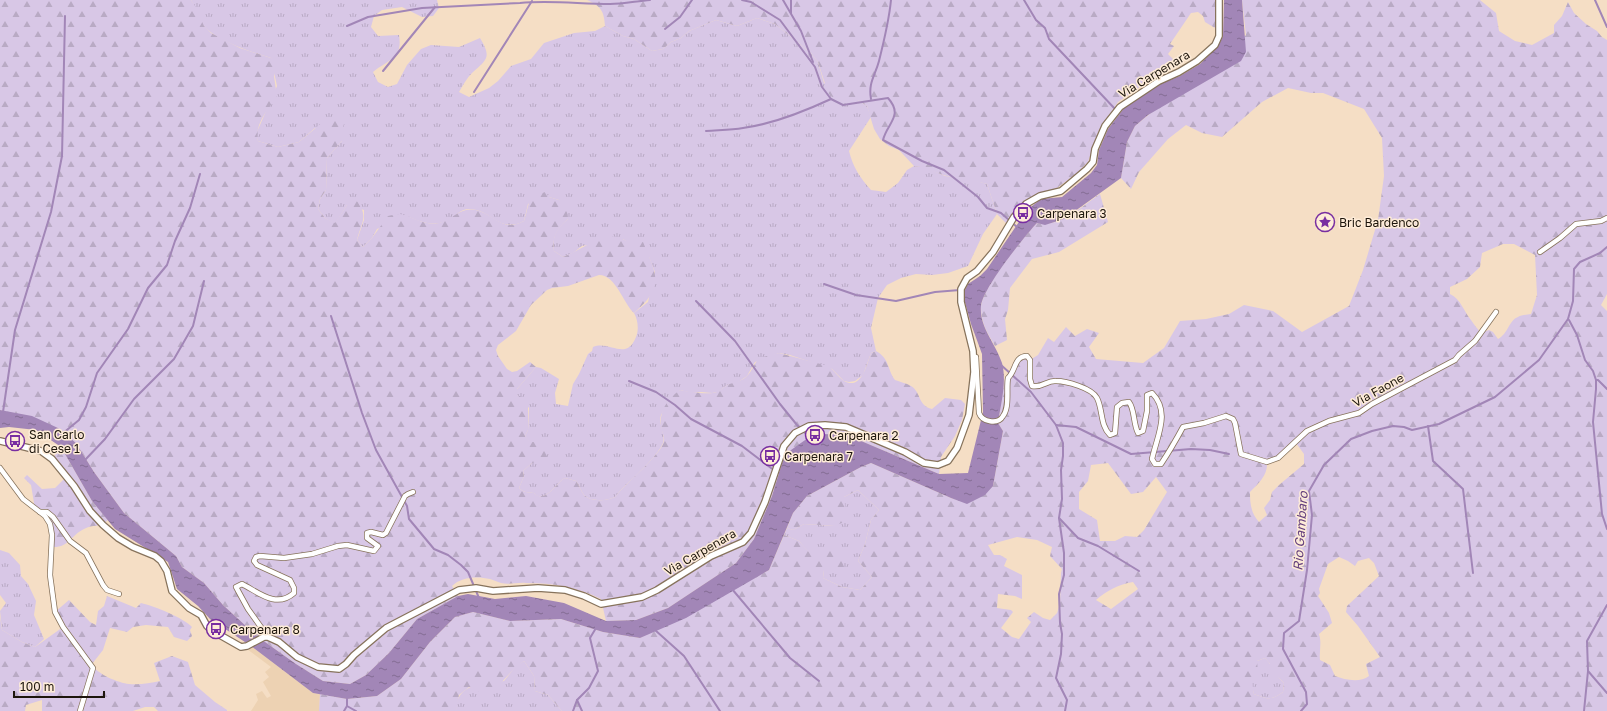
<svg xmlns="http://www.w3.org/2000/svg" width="1607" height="711" font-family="'Golos Text',sans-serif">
<defs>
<pattern id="grass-tufts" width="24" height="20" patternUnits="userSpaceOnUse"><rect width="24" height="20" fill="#d8c7e6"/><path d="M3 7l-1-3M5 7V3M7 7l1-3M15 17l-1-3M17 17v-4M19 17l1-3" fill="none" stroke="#b9aac4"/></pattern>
<pattern id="forest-firs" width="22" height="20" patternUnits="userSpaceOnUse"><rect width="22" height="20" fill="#d8c7e6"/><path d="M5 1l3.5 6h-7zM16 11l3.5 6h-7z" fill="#b9aac4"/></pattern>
<pattern id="water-ripples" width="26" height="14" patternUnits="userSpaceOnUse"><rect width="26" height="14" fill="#a286b7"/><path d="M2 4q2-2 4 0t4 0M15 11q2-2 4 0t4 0" fill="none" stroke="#836c93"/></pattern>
</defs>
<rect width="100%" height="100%" fill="#f5dec5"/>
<!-- built -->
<path fill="#edd2b3" d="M 251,646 L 313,693 L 320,694 L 319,711 L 251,711 L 258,700 L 256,694 L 262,691 L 267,698 L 271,696 L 263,682 L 269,677 L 265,672 L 271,667 L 247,649 Z"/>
<!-- grass -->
<g fill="url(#grass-tufts)">
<path d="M 191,0 L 437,0 L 439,8 L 433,16 L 422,17 L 402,7 L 382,10 L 374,16 L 371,27 L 378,36 L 399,35 C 403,59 389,59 373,72 L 378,82 L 388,87 L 397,84 L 407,65 L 421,49 L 431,45 L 459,47 L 480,38 C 492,58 487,59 472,73 C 467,78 463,85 459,92 L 469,97 L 489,88 L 498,81 L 511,66 L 531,59 L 544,43 L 574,33 L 595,31 L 605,26 L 623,36 L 634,39 L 652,51 L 663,49 L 671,42 L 681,38 L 689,31 L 716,20 L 737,26 L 757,18 L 775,24 L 811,53 L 818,62 L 824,83 L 858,100 L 867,106 L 871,117 L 849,151 C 853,167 860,178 871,190 L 886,192 L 898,183 L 907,170 L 914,166 L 925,167 L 945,176 L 973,180 L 987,184 L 997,214 L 983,234 L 968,266 L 948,273 L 932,275 L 916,274 L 901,278 L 887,285 L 878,298 L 871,328 L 876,351 L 871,353 L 863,375 L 855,381 L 849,382 L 844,381 L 832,369 L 790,355 L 779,353 L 755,362 L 747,376 L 737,383 L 727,385 L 718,392 L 712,393 L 701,392 L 692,393 L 680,390 C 675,397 664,408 661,415 C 658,424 666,435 663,443 C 655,461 628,481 615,497 C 607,501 591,502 584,495 C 581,491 579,485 576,481 L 565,478 C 557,482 549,498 539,496 C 536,496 536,494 534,493 C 527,492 524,493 519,488 L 524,476 L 523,471 L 532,463 L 539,442 L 529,442 L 525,436 L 528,430 L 529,408 L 517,395 L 517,389 L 536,367 L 541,368 L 559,379 L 555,393 L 556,404 L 568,406 L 573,384 L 579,374 L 588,354 L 592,351 L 593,347 C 610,340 626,362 636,337 C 639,330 638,320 634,313 L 648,302 L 655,272 L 649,257 L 623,239 L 582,246 L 573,253 L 563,257 L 554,251 C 552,236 556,229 568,219 L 559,200 L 549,197 L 528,204 L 524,221 C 499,234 491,209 469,209 C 461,209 457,215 450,219 C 437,227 422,223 409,217 L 377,229 L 372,238 L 363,247 L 357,240 L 364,220 L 364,210 L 347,205 L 335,224 L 325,218 L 318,209 L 320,199 L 326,190 L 327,158 L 342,141 L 342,131 L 315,128 L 299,142 L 278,147 L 258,141 L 256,134 L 277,86 L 271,58 C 254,53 214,40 203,25 C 198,18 196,8 191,0 Z"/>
<path d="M 858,490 L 879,510 L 871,520 L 865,544 L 858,561 L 872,577 L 860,590 L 842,587 L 823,578 L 824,570 L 799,541 L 784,535 L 787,528 L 793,530 L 804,524 L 834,526 L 844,497 Z"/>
<path d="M 0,550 L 9,553 L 20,565 L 21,576 L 28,584 L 36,601 L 34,615 L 44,639 L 35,647 L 22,642 L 2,630 L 0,611 L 6,603 L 0,595 Z"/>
<path d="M 1265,658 C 1273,666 1274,674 1284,683 L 1283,692 C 1270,701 1268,699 1254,694 L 1251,683 L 1257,661 Z"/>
<path d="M 524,661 L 534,676 L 535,691 L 548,695 L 562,711 L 456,711 C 456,682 483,685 504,681 L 516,666 Z"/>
</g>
<!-- forest -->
<g fill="url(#forest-firs)" fill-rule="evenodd">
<path d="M 0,0 L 191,0 L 195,6 L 204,26 L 211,33 L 240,48 L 271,58 L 277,66 L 274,76 L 277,97 C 268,109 254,125 258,141 L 278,147 L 299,142 L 324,121 L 334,119 L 345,120 L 342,131 L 342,141 L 327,158 L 326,190 L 320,199 L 318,209 L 325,218 L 335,223 L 347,205 L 357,201 C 369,217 361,223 357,240 L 363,247 L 372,238 L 388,216 C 392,215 397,214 400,214 C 414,217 424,226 439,223 C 455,219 460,205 479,211 C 497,217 503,232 524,221 C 530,204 525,199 545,192 L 549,197 L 559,200 L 567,208 L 568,219 C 557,229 552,236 554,251 L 563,257 C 579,251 594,238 612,237 C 619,236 626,241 632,244 L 643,242 C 657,276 665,286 634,313 C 623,303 616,275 599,275 L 568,286 L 552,288 L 547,290 L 531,305 L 516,331 L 498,345 L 496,350 L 498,356 L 507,369 L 512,372 L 517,371 L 530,362 L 536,367 L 517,389 L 517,395 L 526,399 L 528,402 L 528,430 L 525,436 L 530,442 L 539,442 L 546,445 L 547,458 L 544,461 L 532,463 L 523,471 L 524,476 L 519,488 C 524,493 527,492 534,493 C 536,494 537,496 539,496 C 549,498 557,482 565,478 L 576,481 C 579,485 581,491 584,495 C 591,502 607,501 615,497 C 625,484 661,455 664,441 C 665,436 661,431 661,426 C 659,411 668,398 680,390 C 688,392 710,395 717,392 C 721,390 724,387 727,385 C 734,382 741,382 747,376 C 752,371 754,364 759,358 L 779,353 L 828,366 C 834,370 838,377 844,381 C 862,391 867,363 871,353 L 876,351 C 890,359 887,369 895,380 C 900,382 906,383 911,386 C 922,393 917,405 932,409 L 945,398 L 961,400 L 965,404 L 962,420 L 955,436 L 941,457 L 939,474 L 847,435 L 783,460 L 772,496 L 754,539 L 736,563 L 668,608 L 636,620 L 606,621 L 601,599 C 576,587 555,583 526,583 C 518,582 509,585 501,583 C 497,582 494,580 490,579 C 477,576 461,577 452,586 L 458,596 L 417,619 L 389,653 L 366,675 L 350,684 L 323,681 L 296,664 L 258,637 L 223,605 L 204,583 L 182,567 L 176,556 L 124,513 L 94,472 L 76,443 L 58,428 L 0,410 Z"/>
<path d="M 587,0 L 1215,0 L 1215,28 L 1205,22 L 1203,16 L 1198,12 L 1191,13 L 1170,44 L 1174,46 L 1168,54 L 1174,60 L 1161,68 L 1163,73 L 1144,84 L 1118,102 L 1099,130 L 1088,162 L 1077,173 L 1057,188 L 1031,197 L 1022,203 L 1008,225 L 997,214 L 987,184 C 974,180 960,180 947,176 C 935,173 926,167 914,166 L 899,150 L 889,146 L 880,139 L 874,129 L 867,106 L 858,100 L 837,101 L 828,93 L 818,62 L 811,53 L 775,24 L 757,18 L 737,26 L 716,20 L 689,31 L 681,38 L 671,42 L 663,49 L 652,51 L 634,39 L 623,36 L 605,26 C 604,11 601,6 587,0 Z"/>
<path d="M 1242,0 L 1480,0 L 1496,13 L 1499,31 L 1515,41 L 1532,45 L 1554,33 L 1554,25 L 1562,16 L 1568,2 L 1574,13 L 1586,24 L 1597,31 L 1602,37 L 1607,40 L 1607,294 L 1601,305 L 1607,311 L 1607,711 L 562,711 L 548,695 L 535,691 L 534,676 L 524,661 C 512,669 500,685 489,696 L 469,687 L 459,695 L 456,711 L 319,711 L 320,694 L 347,699 L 377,696 L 401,679 L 430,642 L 455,617 L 473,612 L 510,621 L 561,619 L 603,632 L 640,638 L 769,570 L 784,535 L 799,541 L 810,553 L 828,546 L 842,556 L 844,568 L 824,570 L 823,578 L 842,587 L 860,590 L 872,577 L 858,561 L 865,544 L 871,520 L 879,510 L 858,490 L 844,497 L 847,521 L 834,526 L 804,524 L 793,530 L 787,528 L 793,513 L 807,496 L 861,467 L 871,463 L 951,498 L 967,503 L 993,486 L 1003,431 L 998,423 L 1005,378 L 1008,378 L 1022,356 L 1030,360 L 1038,355 L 1048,338 L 1054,342 L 1066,327 L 1075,336 L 1087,329 L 1099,333 L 1089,347 L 1096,359 L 1143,363 L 1164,348 L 1180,321 L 1206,319 L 1229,314 L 1244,305 L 1273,311 L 1302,332 L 1349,306 L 1363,270 L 1378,220 L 1384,176 L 1382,138 L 1364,109 L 1323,93 L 1311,93 L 1288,88 L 1262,102 L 1222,137 L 1202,133 L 1186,125 L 1168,139 L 1139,172 L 1131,189 L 1121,178 L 1127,142 L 1135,126 L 1246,35 ZM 1503,244 L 1514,244 L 1535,255 L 1537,295 L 1531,314 C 1527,315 1521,315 1518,317 C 1509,320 1508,334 1498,339 L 1493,332 L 1489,330 L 1481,333 C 1478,329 1474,325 1471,320 C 1464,312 1461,299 1450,294 L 1450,287 L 1467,279 L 1480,267 L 1482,253 ZM 1296,443 L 1304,454 L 1304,464 L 1279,485 L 1272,492 L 1270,500 L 1264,508 L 1267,515 L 1259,522 C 1251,513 1250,504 1250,492 C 1259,483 1268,475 1267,462 L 1289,449 ZM 1108,463 L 1131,494 L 1143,492 L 1156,477 L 1167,492 L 1144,530 L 1137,537 L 1125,536 L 1115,541 L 1100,541 L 1097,520 L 1079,509 L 1079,492 L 1088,481 L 1091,465 ZM 1017,537 L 1037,540 L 1052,547 L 1050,556 L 1062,569 L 1061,573 L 1060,604 L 1057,613 L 1050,620 L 1043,618 L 1034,612 L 1027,618 L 1031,622 L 1019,639 L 1012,637 L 1001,628 L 1013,612 L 1011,610 L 997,608 L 998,594 L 1015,596 L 1022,599 L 1022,575 L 1004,566 L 1007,559 L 1000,555 L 994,555 L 988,545 ZM 1339,557 L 1348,561 L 1355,566 L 1358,561 L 1369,558 L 1374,563 L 1379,576 L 1347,606 L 1346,612 L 1358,626 L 1380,657 L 1366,664 L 1369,676 C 1360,683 1345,680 1335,676 L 1330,665 L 1320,660 C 1319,651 1322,643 1319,634 L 1332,623 L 1329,613 L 1318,596 L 1320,593 L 1319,589 L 1328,564 ZM 1133,582 L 1138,589 L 1111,609 L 1096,600 C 1106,591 1119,584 1133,582 ZM 1265,658 L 1270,664 L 1270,669 L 1284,683 L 1283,692 C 1270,701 1268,699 1254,694 C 1252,684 1251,679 1258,672 L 1257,661 Z"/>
<path d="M 1100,194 L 1108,222 L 1059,252 L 1032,259 L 1010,288 L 1008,310 L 1005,319 L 1007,340 L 995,346 C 988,334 981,323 981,308 C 981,289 1023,238 1037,223 C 1060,228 1082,206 1100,194 Z"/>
<path d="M 61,447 L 92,501 L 108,520 C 100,528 93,524 84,529 C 71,535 69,548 52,547 L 50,524 L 35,509 L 31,485 L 24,478 L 27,475 L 42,489 L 55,488 L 66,477 L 52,459 Z"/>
<path d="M 107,596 L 136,608 L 141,603 C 154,606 184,618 192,627 L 190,630 L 192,636 L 187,641 L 174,637 L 168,627 L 146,625 L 133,627 L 127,632 L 110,628 L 103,650 L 92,664 C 96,674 119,683 129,684 C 140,685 150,683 160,681 L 154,663 L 172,656 L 188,662 L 195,685 L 215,702 L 227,710 L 227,711 L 158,711 L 154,707 L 145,707 L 133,711 L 42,711 L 42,700 L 26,705 L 25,711 L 0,711 L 0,616 L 2,630 L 22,642 L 35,647 L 63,627 L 55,612 L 69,600 L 90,622 L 96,625 L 98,611 L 104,606 Z"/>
</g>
<!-- water -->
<path fill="url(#water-ripples)" d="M 1224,0 L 1242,0 L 1246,52 L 1241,61 L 1148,115 L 1135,126 L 1127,142 L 1121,178 L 1064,219 L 1045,225 L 1037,223 C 1023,238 983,288 981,306 C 979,327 996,344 1002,363 C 1007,382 1001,403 998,423 L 1003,431 L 993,486 L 985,495 L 967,504 L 951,498 L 871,463 L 861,467 L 807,496 L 793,513 L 769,570 L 686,618 L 640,638 L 603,632 L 561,619 L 510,621 L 473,612 L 455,617 L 430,642 L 401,679 L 377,696 L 347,699 L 313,693 L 251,646 L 210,619 L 198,606 L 177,589 L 168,562 L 115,529 L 92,501 L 61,447 L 36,430 L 9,427 L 0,428 L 0,410 L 32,416 L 58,428 L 76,443 L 94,472 L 124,513 L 176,556 L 182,567 L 204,583 L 223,605 L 258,637 L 296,664 L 323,681 L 350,684 L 366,675 L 389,653 L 417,619 L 458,596 L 468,594 L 495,599 L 526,596 L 564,603 L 606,621 L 636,620 L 668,608 L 736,563 L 754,539 L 772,496 L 783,460 L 791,450 L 808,438 L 822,434 L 847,435 L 939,474 L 968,473 L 983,412 L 982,354 L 971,324 L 964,299 L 965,290 L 968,284 L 980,276 L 987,269 L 1027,210 L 1041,199 L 1062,197 L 1091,173 L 1097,165 L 1099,150 L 1108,129 L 1124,108 L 1157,85 L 1180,76 L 1200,64 L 1218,46 L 1223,36 Z"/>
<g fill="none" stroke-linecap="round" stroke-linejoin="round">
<!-- stream -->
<g stroke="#a286b7" stroke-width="2">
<path d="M 742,0 L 751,2 L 780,20 L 815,67 L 822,87 L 831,99 L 843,105 L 888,98 C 904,116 887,123 883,140 L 922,161 L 944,170 L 978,197 L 987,208 L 1001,213 L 1017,227"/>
<path d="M 783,0 L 801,31 L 813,62"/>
<path d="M 791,0 L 791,13"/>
<path d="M 1024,0 L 1036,20 L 1045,28 L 1049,39 L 1116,110"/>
<path d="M 1595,0 L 1607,27"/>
<path d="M 347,26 L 368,17 L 422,8 L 520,3 C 550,0 580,4 610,4 C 623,4 637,1 650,0"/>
<path d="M 665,29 L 680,17 L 692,0"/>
<path d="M 383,71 L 435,7"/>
<path d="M 474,92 L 532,1"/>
<path d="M 871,99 C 868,83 875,76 879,61 C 884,41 889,21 891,0"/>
<path d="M 706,131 C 718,130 731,130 743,128 C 773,124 803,112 831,99"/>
<path d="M 824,284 L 856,295 L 896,301 L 935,292 L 960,290"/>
<path d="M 696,301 L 735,341 L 780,404 L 797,425 L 811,439"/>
<path d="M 331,316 L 362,413 L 376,450 L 407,506 L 409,519 L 434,549 L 448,555 L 461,565 L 468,572 L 479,598"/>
<path d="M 1569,320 L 1577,335 L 1585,360 L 1593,371 L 1596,380 L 1596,389 L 1593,422 L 1602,514 L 1607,529"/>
<path d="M 1001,365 L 1031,392 L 1056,425 L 1063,443 L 1063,456 L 1061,470 L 1062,499 L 1059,518 L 1064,553 L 1064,575 L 1059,594 L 1060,623 L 1062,634 L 1061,654 L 1056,678 L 1067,700 L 1065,711"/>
<path d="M 1596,380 L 1598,380 L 1607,389"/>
<path d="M 629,381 L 656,392 L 675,405 L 691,419 L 742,446 L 771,468 L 781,474"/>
<path d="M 3,412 L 15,330 L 51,212 L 62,156 L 65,16"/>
<path d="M 1056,425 L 1076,427 L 1131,454 L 1191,449 L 1210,450 L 1229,454"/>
<path d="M 1428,426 L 1433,461 L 1463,489 L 1473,573"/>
<path d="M 62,434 L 79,420 L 86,407 L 97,373 L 128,329 L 148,288 L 167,265 L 175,241 L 190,208 L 200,174"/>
<path d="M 84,461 L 105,439 L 134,399 L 174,359 L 193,326 L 204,281"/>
<path d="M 1059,518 L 1078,538 L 1098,546 L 1139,571"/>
<path d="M 732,589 L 790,658 L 819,681"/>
<path d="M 655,630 L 684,656 L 720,711"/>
<path d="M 1588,671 L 1607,693"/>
<path d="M 577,700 L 582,711"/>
<path d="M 347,706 L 356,711"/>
<path d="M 344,711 L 347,706 L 347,699"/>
<path d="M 573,711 L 577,700 L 589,688 L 598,671 L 590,638 L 596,628"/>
<path d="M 1301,711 L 1307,704 L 1306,692 L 1283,649 L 1284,633 L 1299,621 L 1307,570 L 1312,515 L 1309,491 L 1324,465 L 1351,439 L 1372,431 L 1393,426 L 1404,427 L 1412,430 L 1439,424 L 1495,397 L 1539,360 L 1568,319 L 1573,301 L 1574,269 L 1580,262 L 1600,253 L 1607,247"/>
<path d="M 1584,711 L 1588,671 L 1587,641 L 1607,605"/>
</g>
<!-- minor casing -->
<g stroke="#87735c" stroke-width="6">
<g id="minor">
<path d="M 1540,252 L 1560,238 L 1576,224 L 1601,221 L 1607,218"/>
<path d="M 976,357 L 979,413 C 982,422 998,425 1003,416 C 1010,407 1006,389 1008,378 C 1016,371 1014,356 1027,356 L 1030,360 L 1030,379 L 1032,386 C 1043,388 1047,380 1056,381 C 1066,381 1092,388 1097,398 C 1103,410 1100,425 1110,435 L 1115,433 L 1117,407 L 1122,403 L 1129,402 C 1135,410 1133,423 1138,433 L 1143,431 L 1147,411 L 1147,395 L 1152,393 C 1171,412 1157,436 1152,459 L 1155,464 L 1161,464 C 1169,452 1176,440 1183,427 L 1204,423 L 1226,416 L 1233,419 L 1235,423 L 1241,454 L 1267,462 L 1278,458 L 1307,431 L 1329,421 L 1359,413 L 1372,404 L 1455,360 L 1459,355 L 1475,341 L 1496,312"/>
<path d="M 0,468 L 23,499 L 45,516 L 50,524 L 52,535 L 50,575 L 55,612 L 63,627 L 93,668 L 80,711"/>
<path d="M 40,512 L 47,512 L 53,517 L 70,541 L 86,553 L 103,585 L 107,590 L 119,594"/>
<path d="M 262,633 L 263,630 L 248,609 L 236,587 L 242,584 C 258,592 276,609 294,593 L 294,588 L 290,580 L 257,565 L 254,561 L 256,557 L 260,556 L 284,558 L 312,554 L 338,546 L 347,545 L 374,551 L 378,546 L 367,538 L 367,533 L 371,532 L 383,535 L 386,533 L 405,496 L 408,494 L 413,492"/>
</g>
</g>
<!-- tertiary casing -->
<g stroke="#87735c" stroke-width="8">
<path id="tertiary" d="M 0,441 L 41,451 L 52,459 L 74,486 L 90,511 L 103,525 L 118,538 L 133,547 L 155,556 L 161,561 L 167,571 L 172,591 L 189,608 L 201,615 L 207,626 L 211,630 L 241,647 L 247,646 L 264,637 L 268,637 L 279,642 L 297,657 L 318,667 L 339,669 L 346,664 L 354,655 L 386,628 L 459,590 L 476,588 L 493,591 L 538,588 L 565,590 L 584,596 L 601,604 L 642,597 L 657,590 L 711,556 L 743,542 L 751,533 L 765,502 L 784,446 L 795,433 L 809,426 L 825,425 L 846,427 L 905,452 L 924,463 L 938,465 L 948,461 L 957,448 L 969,415 L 974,372 L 973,351 L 961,302 L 961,289 L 967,278 L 977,271 L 993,252 L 1014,217 L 1026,204 L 1040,196 L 1061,191 L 1087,169 L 1093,162 L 1095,149 L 1105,126 L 1120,107 L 1159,81 L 1179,72 L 1197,61 L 1215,45 L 1219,36 L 1219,0"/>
</g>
<!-- minor -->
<use href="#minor" stroke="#fff" stroke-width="4.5"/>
<!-- tertiary -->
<use href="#tertiary" stroke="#fff" stroke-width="5.5"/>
</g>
<!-- icons -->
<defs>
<g id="bus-ring" transform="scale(1)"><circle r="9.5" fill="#feecd8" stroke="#782ea1" stroke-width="1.5"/><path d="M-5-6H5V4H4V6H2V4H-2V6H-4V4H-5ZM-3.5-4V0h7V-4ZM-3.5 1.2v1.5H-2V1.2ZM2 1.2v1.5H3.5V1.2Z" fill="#782ea1"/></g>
<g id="sight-ring" transform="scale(1)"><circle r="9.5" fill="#feecd8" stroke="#782ea1" stroke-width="1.5"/><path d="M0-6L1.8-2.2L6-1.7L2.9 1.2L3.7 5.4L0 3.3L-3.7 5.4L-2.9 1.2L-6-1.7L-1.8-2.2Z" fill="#782ea1"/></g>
</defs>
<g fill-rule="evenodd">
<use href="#bus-ring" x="1023" y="213"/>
<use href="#sight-ring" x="1325" y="222"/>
<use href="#bus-ring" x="815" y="435"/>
<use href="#bus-ring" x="15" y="441"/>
<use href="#bus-ring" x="770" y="456"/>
<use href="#bus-ring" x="216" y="629"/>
</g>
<g text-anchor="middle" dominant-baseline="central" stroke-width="3" stroke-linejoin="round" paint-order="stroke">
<!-- street labels -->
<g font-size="12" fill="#1d150c" stroke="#feecd8">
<text transform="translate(1154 74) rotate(-31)">Via Carpenara</text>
<text transform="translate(1378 390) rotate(-29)">Via Faone</text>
<text transform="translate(700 552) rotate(-30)">Via Carpenara</text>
</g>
<!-- poi labels -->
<g font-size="12" fill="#1d150c" stroke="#feecd8" text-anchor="start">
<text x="1037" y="213">Carpenara 3</text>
<text x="1339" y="222">Bric Bardenco</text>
<text x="29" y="434">San Carlo<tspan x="29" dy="14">di Cese 1</tspan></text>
<text x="829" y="435">Carpenara 2</text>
<text x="784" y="456">Carpenara 7</text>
<text x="230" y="629">Carpenara 8</text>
</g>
<!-- water labels -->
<g font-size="13" font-style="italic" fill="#643f7d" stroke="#feecd8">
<text transform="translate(1300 531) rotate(-86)">Rio Gambaro</text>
</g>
</g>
<!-- scale -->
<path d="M14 691v6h90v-6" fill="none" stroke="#1d150c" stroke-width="2"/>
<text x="20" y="691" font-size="12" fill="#1d150c" stroke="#feecd8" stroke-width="3" paint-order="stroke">100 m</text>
</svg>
